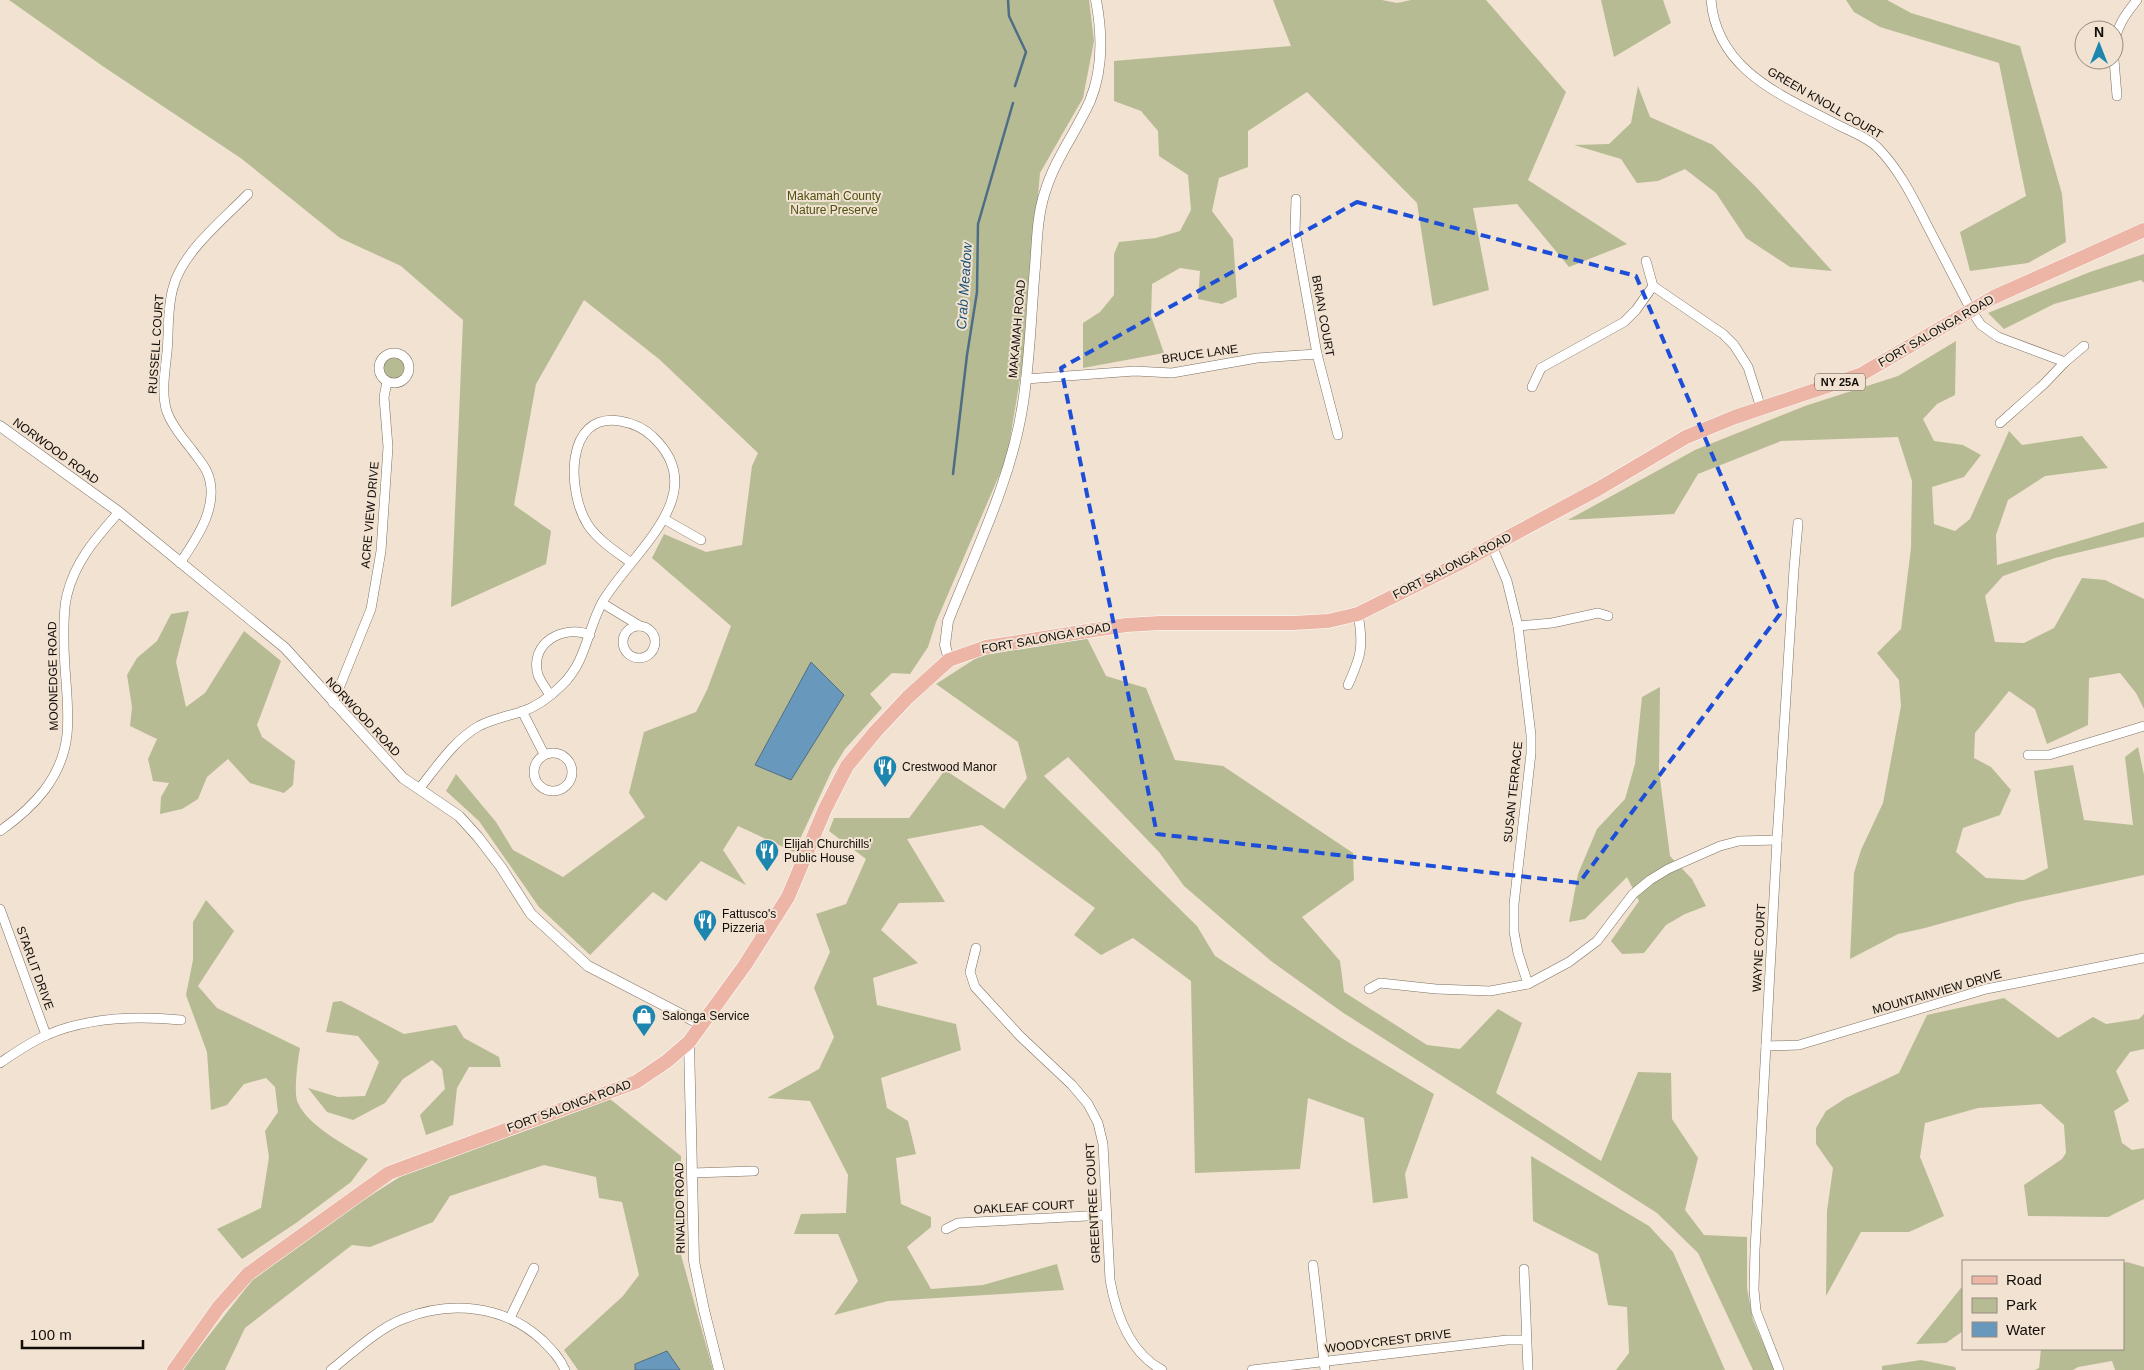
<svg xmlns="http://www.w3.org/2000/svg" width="2144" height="1370" font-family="Arial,sans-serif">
<rect width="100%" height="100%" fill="#f1e2d2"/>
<!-- green -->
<g fill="#b7bb93">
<path d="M 9,0 L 1089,0 L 1094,41 L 1083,98 L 1040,173 L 1024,355 L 1007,457 L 936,622 L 928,647 L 910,674 L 892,673 L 870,694 L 882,708 L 845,749 L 832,770 L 794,852 L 738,826 L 723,850 L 746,885 L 701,861 L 666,901 L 653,892 L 590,955 L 539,907 L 479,821 L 446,791 L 456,774 L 496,822 L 513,850 L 563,877 L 645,817 L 629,793 L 644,732 L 696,712 L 707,690 L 731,626 L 652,558 L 664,534 L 706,552 L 742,545 L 752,466 L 758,453 L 659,359 L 584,300 L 536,384 L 514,505 L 551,531 L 546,564 L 451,607 L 463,320 L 401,266 L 340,238 L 242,159 L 104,67 Z"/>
<path d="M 1273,0 L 1382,0 L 1397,3 L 1411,0 L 1486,0 L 1566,92 L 1528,180 L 1627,244 L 1569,267 L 1517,204 L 1473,208 L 1489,290 L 1433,306 L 1417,203 L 1307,92 L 1248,131 L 1248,167 L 1219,178 L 1212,211 L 1233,239 L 1237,297 L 1222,304 L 1198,299 L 1200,271 L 1180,268 L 1152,284 L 1151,316 L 1164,353 L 1083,368 L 1083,323 L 1100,312 L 1114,295 L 1114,254 L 1119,242 L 1156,238 L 1180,231 L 1191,210 L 1188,175 L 1159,156 L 1158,131 L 1141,111 L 1114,101 L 1114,61 L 1291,46 Z"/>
<path d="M 1601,0 L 1663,0 L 1671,23 L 1614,57 Z"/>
<path d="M 1846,0 L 1887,0 L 1911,13 L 2020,46 L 2062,194 L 2066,242 L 2028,263 L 1970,271 L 1960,232 L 2026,196 L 1999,63 L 1880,27 L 1854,12 Z"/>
<path d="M 1638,86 L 1650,117 L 1713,145 L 1756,187 L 1832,271 L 1790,267 L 1746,238 L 1716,193 L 1685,169 L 1658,181 L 1637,183 L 1621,159 L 1574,145 L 1609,144 L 1631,123 Z"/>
<path d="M 2144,254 L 2144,283 L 2141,280 L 2054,304 L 2004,329 L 1988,313 L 2090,272 Z"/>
<path d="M 1956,341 L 1955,395 L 1937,404 L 1923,419 L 1934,441 L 1963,445 L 1981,455 L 1964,477 L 1932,487 L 1934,524 L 1955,531 L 1970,519 L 2009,431 L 2022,445 L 2082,436 L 2108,468 L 2045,476 L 2008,500 L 1996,535 L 1997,565 L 2144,522 L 2144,537 L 2055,558 L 2003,576 L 1985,596 L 1995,642 L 2024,643 L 2054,628 L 2082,578 L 2105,580 L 2144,599 L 2144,709 L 2136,693 L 2120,673 L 2089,678 L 2088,725 L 2047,744 L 2035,709 L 2009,691 L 1975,733 L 1974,758 L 1991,767 L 2011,790 L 2000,815 L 1963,828 L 1956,852 L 1986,878 L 2024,880 L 2048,868 L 2034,771 L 2073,765 L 2084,820 L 2133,825 L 2125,757 L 2138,747 L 2144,775 L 2144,875 L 2018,902 L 1925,928 L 1898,934 L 1850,959 L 1854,873 L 1861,850 L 1883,803 L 1901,706 L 1899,680 L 1877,653 L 1901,629 L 1911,548 L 1912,481 L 1898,437 L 1781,441 L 1698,474 L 1674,514 L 1568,520 L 1695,450 L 1805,406 L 1898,376 Z"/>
<circle cx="393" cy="367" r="12"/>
<path d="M 189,611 L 176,662 L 186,707 L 205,693 L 244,631 L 281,661 L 257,725 L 262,737 L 295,761 L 293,785 L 284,793 L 250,783 L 228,759 L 207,777 L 198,799 L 182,809 L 160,814 L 161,797 L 169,783 L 153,781 L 148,759 L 157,739 L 130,726 L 132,707 L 127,675 L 137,658 L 157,641 L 171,614 Z"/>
<path d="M 1087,638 L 1106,676 L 1146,688 L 1175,760 L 1223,766 L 1353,853 L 1354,880 L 1302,917 L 1340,961 L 1344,992 L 1427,1045 L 1460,1049 L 1498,1009 L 1522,1023 L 1496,1093 L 1601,1161 L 1638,1072 L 1671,1073 L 1672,1119 L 1698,1158 L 1685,1210 L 1704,1235 L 1747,1237 L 1747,1288 L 1753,1320 L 1775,1370 L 1753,1370 L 1698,1253 L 1657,1213 L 1342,1012 L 1271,961 L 1184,886 L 1159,852 L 1068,757 L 1044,776 L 1197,926 L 1215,956 L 1343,1039 L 1434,1094 L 1405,1174 L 1408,1198 L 1373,1203 L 1364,1118 L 1308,1098 L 1300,1169 L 1195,1173 L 1191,981 L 1133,938 L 1101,955 L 1074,935 L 1095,908 L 982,825 L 907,839 L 945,902 L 899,903 L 881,930 L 918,963 L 873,978 L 877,1005 L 956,1024 L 961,1050 L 881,1078 L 887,1108 L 908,1121 L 916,1154 L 896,1158 L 901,1204 L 931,1217 L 931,1227 L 907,1247 L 931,1289 L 983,1285 L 1057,1264 L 1064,1290 L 888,1301 L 834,1315 L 858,1281 L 838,1234 L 794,1234 L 801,1214 L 846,1213 L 848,1175 L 810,1101 L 767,1098 L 819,1069 L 834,1037 L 814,988 L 830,952 L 816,914 L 846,904 L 866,859 L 829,831 L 834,818 L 909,818 L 945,770 L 1004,809 L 1027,778 L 1018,742 L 936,684 L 981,655 Z"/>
<path d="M 1660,687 L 1659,771 L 1670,856 L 1692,879 L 1706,906 L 1685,914 L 1666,925 L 1644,953 L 1622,954 L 1611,941 L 1639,901 L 1627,877 L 1585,919 L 1569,922 L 1578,874 L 1597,829 L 1625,799 L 1635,764 L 1642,697 Z"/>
<path d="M 206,900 L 234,931 L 198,986 L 217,1008 L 300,1048 C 298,1059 293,1094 298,1103 C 309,1127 346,1145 368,1159 L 351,1182 L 296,1223 L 242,1259 L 217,1229 L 261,1208 L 269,1157 L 265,1131 L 278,1112 L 275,1087 L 266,1078 L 244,1084 L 227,1105 L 211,1110 L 207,1052 L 186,995 L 193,960 L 193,922 Z"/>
<path d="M 2004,998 L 2058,1038 L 2093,1017 L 2106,1024 L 2139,1019 L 2144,1014 L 2144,1049 L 2130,1052 L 2116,1071 L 2129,1101 L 2114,1111 L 2122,1143 L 2132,1150 L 2144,1148 L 2144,1199 L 2108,1217 L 2028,1216 L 2024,1185 L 2062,1159 L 2066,1153 L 2064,1125 L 2041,1104 L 1978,1108 L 1925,1123 L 1920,1157 L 1944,1216 L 1909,1232 L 1861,1232 L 1826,1296 L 1827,1211 L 1833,1168 L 1816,1144 L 1816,1128 L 1826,1111 L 1846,1098 L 1899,1073 L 1927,1015 Z"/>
<path d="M 341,1001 L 404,1034 L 456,1025 L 464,1038 L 499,1057 L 501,1067 L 469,1067 L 457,1088 L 453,1125 L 426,1135 L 420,1115 L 445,1089 L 442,1069 L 432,1060 L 403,1079 L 385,1103 L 353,1120 L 327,1112 L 308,1088 L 338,1097 L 365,1096 L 379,1062 L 358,1036 L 326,1032 L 333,1002 Z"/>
<path d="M 610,1099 L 681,1156 L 681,1255 L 713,1370 L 578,1370 L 564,1350 L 623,1296 L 639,1275 L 622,1202 L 599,1198 L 596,1177 L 544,1165 L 450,1196 L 433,1222 L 370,1247 L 352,1245 L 245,1328 L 225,1370 L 182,1370 L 253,1279 L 346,1211 L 403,1175 Z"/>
<path d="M 1531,1156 L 1649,1226 L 1673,1252 L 1725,1370 L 1616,1370 L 1629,1353 L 1627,1307 L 1608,1305 L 1598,1254 L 1533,1221 Z"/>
<path d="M 2127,1262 L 2144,1267 L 2144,1370 L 2115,1370 L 2112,1361 L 2078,1367 L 2073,1370 L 2035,1370 L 2039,1368 L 2041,1349 L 2123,1349 L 2123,1263 Z"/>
<path d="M 1961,1288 L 1963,1288 L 1963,1331 L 1946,1343 L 1916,1344 Z"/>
<path d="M 1921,1360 L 1955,1367 L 1956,1370 L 1882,1370 L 1882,1366 Z"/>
</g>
<!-- water -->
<g fill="#6898bc" stroke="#4e6e86">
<path d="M 811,662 L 844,695 L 791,780 L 755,765 Z"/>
<path d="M 667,1351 L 680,1370 L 635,1370 L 635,1364 Z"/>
</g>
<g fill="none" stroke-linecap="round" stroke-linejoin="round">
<!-- stream -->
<g stroke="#4e6e86" stroke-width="2.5">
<path d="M 1008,0 L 1009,16 L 1026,52 L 1015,86"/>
<path d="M 953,474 L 967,355 L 977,292 L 978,224 L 1013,103"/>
</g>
<!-- minor casing -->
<g stroke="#7e7162" stroke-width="10">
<g id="minor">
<path d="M 1711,0 C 1717,72 1784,96 1840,126 C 1852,132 1869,138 1879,149 C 1901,172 1914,200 1929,229 C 1943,256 1957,283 1971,310 L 1981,325 L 1998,337 L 2065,362 L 2044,384 L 2000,423"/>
<path d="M 2114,47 C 2116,27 2125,15 2137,0"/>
<path d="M 2114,60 L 2117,96"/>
<path d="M 1296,199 L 1295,231 L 1317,354 L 1338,435"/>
<path d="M 1646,261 L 1653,286 L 1723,334 L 1734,345 L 1748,367 L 1761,408"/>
<circle cx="394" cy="368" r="15"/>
<path d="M 2065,362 L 2084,346"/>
<path d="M 1026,379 L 1135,371 L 1172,373 L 1257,358 L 1317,354"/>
<path d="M 1532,387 L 1541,368 L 1624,322 L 1636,310 L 1653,286"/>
<path d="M 664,519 L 701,540"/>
<path d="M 1492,546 L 1507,581 L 1518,626 L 1531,735 L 1531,753 L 1514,904 L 1514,932 L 1518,953 L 1528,984"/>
<path d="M 180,563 C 197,538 221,504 207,472 C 204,465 197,457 192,450 C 183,438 173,428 167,412 C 161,394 165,371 167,352 C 169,332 167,308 173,288 C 182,252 223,220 248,194"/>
<path d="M 602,603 L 640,626"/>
<path d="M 1518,626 L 1552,623 L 1598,613 L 1608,616"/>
<circle cx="639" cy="642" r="16"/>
<path d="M 1348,685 C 1361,656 1364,647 1358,614"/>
<path d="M 550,695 C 546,689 541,682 538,675 C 529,643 563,624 590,635"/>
<path d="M 333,703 L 371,609 L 381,551 L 388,447 L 384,397 L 387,382"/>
<path d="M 522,711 L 544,754"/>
<circle cx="553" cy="772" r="19"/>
<path d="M 2028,755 L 2049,755 L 2144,726"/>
<path d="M 419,789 C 436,768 454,740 479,726 C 493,719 507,716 521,712 C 536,707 551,696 562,685 C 587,661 587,629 603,601 C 631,553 714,494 653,437 C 644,428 632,423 620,421 C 564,412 567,493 588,525 C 598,540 615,551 630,562"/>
<path d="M 0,831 C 34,807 62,778 67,735 C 70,705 64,673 64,644 C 64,628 63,610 67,595 C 75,561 97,537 119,512"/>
<path d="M 0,909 L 46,1035"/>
<path d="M 976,948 L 970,972 L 975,987 L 1020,1036 L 1072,1085 L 1088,1104 L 1098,1123 L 1103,1144 L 1110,1280 C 1116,1314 1129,1352 1162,1370"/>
<path d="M 1369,989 L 1380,983 L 1436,989 L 1490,991 L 1528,984 L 1569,962 L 1597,941 L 1633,894 L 1650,880 L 1668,869 L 1720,846 L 1739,841 L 1777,840"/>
<path d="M 1766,1046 L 1799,1045 L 1986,989 L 2144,958"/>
<path d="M 0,1063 C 15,1053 30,1042 47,1035 C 88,1017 137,1016 181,1020"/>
<path d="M 692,1173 L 754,1171"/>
<path d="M 946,1229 L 958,1223 L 1106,1215"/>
<path d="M 1313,1265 L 1325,1370"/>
<path d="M 1524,1269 L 1528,1370"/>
<path d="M 510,1318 L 534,1268"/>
<path d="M 331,1370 C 351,1354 379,1328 403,1319 C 450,1300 504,1305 542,1340 C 552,1350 560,1358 565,1370"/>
<path d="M 1252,1370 L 1507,1340 L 1526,1340"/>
<path d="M 1779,1370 L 1756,1311 L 1754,1290 L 1755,1250 L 1777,840 L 1794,569 L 1798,523"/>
</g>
</g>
<!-- tertiary casing -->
<g stroke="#7e7162" stroke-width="11">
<g id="tertiary">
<path d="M 0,426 L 119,512 L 285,648 L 403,778 L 459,816 L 478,837 L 501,867 L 531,914 L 588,966 L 700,1024"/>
<path d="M 949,660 L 945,645 L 948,621 C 976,550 1012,478 1023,403 C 1030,358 1031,312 1035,267 C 1037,242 1037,216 1045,192 C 1055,159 1076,132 1090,101 C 1103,70 1102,32 1096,0"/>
<path d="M 689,1042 L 694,1261 L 704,1310 L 719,1370"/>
</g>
</g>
<!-- primary casing -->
<g stroke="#fff" stroke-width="15">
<path id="primary" d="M 174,1370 L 218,1308 L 248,1274 L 389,1173 L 636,1082 L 667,1061 L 689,1042 L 745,965 L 788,897 L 825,809 L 847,766 L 876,731 L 908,697 L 949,660 L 986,647 L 1126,625 L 1160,623 L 1293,623 L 1328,621 L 1358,614 L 1458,564 L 1598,489 L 1686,437 L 1735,417 L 1860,375 L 1994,297 L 2144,230"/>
</g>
<!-- minor -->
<use href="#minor" stroke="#fff" stroke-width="9"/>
<!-- tertiary -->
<use href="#tertiary" stroke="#fff" stroke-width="10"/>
<!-- primary -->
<use href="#primary" stroke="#ecb5a6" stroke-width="14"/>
</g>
<!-- marked area -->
<path fill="none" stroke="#1d4ed8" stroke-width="4" stroke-dasharray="10 6" stroke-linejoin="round" d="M 1357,202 L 1636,276 L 1780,614 L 1579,883 L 1157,834 L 1061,368 Z"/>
<!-- icons -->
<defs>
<g id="restaurant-pin" transform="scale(1.25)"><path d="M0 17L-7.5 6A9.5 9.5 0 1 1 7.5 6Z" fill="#1d86af" stroke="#f1e2d2"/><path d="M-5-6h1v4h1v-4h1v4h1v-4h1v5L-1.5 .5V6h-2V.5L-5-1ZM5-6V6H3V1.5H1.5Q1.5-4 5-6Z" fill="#fff"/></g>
<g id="shop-pin" transform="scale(1.25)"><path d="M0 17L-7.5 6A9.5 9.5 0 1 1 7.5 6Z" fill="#1d86af" stroke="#f1e2d2"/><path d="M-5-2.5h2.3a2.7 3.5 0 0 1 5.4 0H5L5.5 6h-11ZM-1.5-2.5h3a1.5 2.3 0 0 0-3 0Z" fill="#fff"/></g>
</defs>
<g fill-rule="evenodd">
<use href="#restaurant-pin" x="885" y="767"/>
<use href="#restaurant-pin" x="767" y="851"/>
<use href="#restaurant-pin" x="705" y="921"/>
<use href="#shop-pin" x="644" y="1016"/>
</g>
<g text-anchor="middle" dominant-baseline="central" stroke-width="4" stroke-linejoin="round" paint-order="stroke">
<!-- shield labels -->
<rect fill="#f1e2d2" stroke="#544c44" stroke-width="1" x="1815" y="373.5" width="50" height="17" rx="4"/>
<g font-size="11" font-weight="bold" fill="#110c07">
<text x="1840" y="382">NY 25A</text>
</g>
<!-- street labels -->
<g font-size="12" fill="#110c07" stroke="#f1e2d2">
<text transform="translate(1825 103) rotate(30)">GREEN KNOLL COURT</text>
<text transform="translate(1323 316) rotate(80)">BRIAN COURT</text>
<text transform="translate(1017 329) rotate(-85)">MAKAMAH ROAD</text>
<text transform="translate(1936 331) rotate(-30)">FORT SALONGA ROAD</text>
<text transform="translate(156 344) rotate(-86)">RUSSELL COURT</text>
<text transform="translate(1200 354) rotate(-8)">BRUCE LANE</text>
<text transform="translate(56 451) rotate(36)">NORWOOD ROAD</text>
<text transform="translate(370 515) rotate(-85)">ACRE VIEW DRIVE</text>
<text transform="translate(1452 566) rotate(-27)">FORT SALONGA ROAD</text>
<text transform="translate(1046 638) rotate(-10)">FORT SALONGA ROAD</text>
<text transform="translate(53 676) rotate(-91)">MOONEDGE ROAD</text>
<text transform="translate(363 717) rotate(47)">NORWOOD ROAD</text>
<text transform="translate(1513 792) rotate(-84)">SUSAN TERRACE</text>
<text transform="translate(1759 948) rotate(-87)">WAYNE COURT</text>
<text transform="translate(35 968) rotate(70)">STARLIT DRIVE</text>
<text transform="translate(1937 992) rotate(-16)">MOUNTAINVIEW DRIVE</text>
<text transform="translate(569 1106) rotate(-20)">FORT SALONGA ROAD</text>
<text transform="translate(1093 1203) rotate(-93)">GREENTREE COURT</text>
<text transform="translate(1024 1207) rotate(-3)">OAKLEAF COURT</text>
<text transform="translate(680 1208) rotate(-91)">RINALDO ROAD</text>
<text transform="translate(1388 1341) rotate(-7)">WOODYCREST DRIVE</text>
</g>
<!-- park labels -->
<g font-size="12" fill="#4d500f" stroke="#f1e2d2">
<text x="834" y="196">Makamah County<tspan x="834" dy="14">Nature Preserve</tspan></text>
</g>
<!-- poi labels -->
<g font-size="12" fill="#110c07" stroke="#f1e2d2" text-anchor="start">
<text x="902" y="767">Crestwood Manor</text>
<text x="784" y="844">Elijah Churchills'<tspan x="784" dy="14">Public House</tspan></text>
<text x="722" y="914">Fattusco's<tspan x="722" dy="14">Pizzeria</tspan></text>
<text x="662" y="1016">Salonga Service</text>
</g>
<!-- water labels -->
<g font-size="14" font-style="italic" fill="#195277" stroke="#f1e2d2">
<text transform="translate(964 286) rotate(-86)">Crab Meadow</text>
</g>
</g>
<!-- legend -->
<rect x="1962" y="1260" width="162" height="90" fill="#f1e2d2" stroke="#978c81"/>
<rect x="1972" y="1276" width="25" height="8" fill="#ecb5a6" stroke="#978c81"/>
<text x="2006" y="1285" font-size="15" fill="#110c07">Road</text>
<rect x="1972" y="1298" width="25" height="15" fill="#b7bb93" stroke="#978c81"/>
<text x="2006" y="1310" font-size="15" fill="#110c07">Park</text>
<rect x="1972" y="1322" width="25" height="15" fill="#6898bc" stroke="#978c81"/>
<text x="2006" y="1335" font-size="15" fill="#110c07">Water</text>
<!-- north arrow -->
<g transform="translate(2099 45)"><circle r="24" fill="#f1e2d2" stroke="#978c81"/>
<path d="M0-4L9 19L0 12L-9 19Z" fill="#1d86af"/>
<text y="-8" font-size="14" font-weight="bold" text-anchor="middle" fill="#110c07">N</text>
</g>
<!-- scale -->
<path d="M22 1340v8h121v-8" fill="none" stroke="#110c07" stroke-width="2.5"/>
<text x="30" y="1340" font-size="15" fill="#110c07" stroke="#f1e2d2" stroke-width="4" paint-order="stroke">100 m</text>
</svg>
